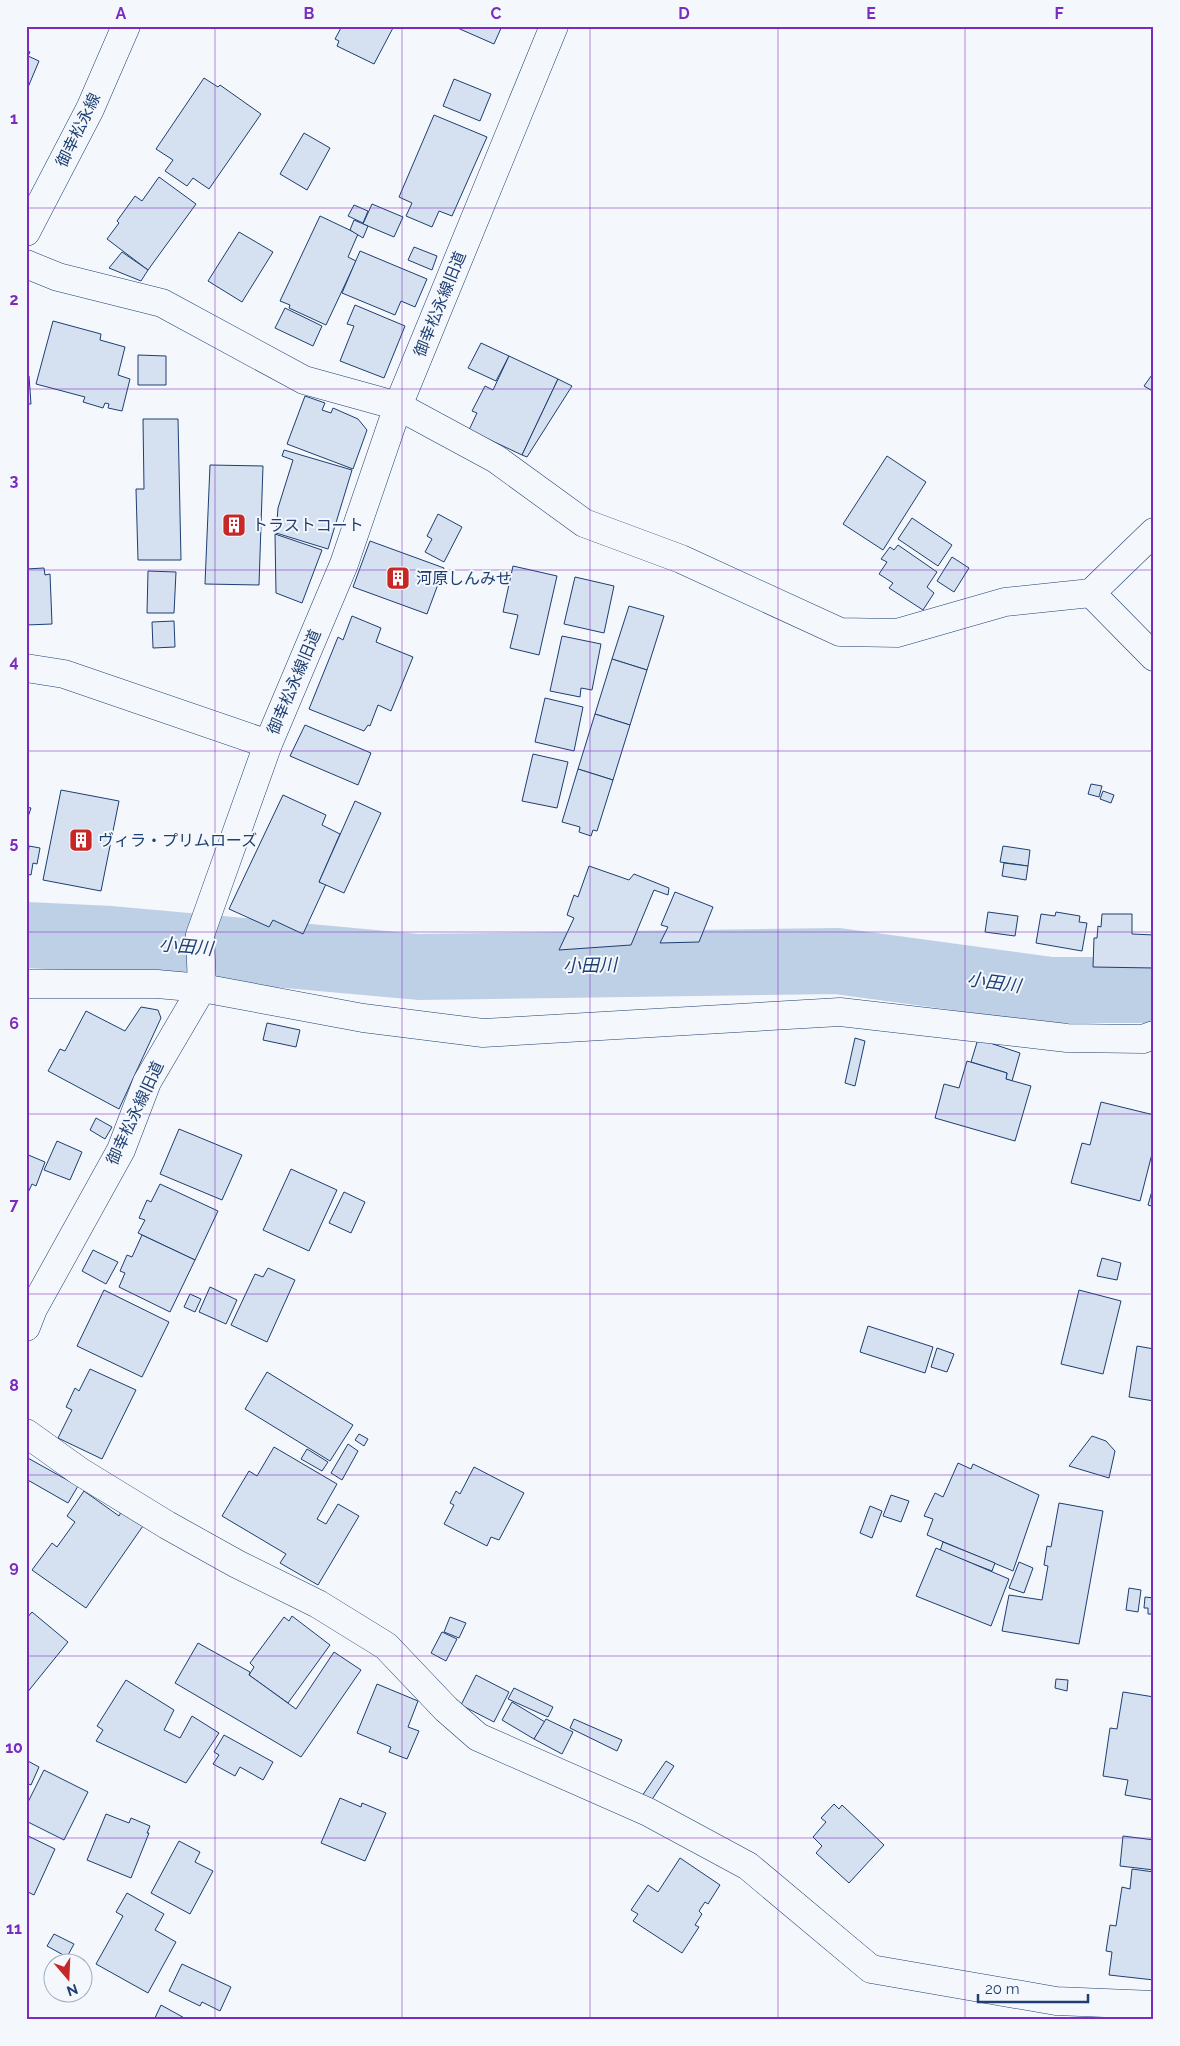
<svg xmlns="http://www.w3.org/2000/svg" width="1180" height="2046" font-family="Raleway,'Noto Sans JP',sans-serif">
<rect width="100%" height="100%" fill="#f4f7fb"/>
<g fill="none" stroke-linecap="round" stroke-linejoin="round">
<!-- river -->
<path stroke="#bed0e5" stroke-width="66" d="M 26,935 L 111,939 L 419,967 L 837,961 L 1050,990 L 1141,990 L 1154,987"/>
</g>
<!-- building -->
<g fill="#d5e0f0" stroke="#1d3f73">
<path d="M 342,26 L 394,26 L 374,64 L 337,46 L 339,41 L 335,39 Z"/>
<path d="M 453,26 L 502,26 L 494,44 Z"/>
<path d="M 26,50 L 30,52 L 28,56 L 39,61 L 26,92 Z"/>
<path d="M 204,78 L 218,87 L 220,85 L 261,114 L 209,189 L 193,178 L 187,186 L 165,171 L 173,160 L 156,149 Z"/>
<path d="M 454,79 L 491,94 L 480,121 L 443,106 Z"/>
<path d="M 434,115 L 487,137 L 452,216 L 439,211 L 432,227 L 406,216 L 412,203 L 399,197 Z"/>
<path d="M 304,133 L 330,148 L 307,190 L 280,174 Z"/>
<path d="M 159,177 L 196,204 L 148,270 L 107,239 L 119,223 L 117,221 L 135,196 L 142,201 Z"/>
<path d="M 372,204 L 403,217 L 394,237 L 363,224 Z"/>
<path d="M 354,205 L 368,211 L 363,223 L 348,216 Z"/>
<path d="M 320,216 L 358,234 L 348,257 L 356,261 L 326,325 L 289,308 L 290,305 L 280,301 Z"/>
<path d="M 354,220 L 368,226 L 363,238 L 350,230 Z"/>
<path d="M 239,232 L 273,252 L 242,302 L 208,281 Z"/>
<path d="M 414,247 L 437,256 L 432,270 L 408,260 Z"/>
<path d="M 360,251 L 427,279 L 415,307 L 401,301 L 395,315 L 342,293 Z"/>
<path d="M 122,252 L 148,270 L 141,281 L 109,268 Z"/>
<path d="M 355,305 L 405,326 L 384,378 L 340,361 L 354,326 L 347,324 Z"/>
<path d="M 285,308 L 322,326 L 313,346 L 275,328 Z"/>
<path d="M 53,321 L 101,334 L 100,340 L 125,347 L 118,375 L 130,379 L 122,411 L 108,408 L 109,404 L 105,403 L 103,408 L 83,402 L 85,397 L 36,384 Z"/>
<path d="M 481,343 L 509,356 L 496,381 L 468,368 Z"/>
<path d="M 138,355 L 166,356 L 166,385 L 138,385 Z"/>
<path d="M 509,356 L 558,379 L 522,455 L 469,430 L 477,413 L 472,411 L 485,386 L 493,390 Z"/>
<path d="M 1154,372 L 1154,392 L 1144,386 Z"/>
<path d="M 26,376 L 29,376 L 31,404 L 26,404 Z"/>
<path d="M 558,379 L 572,386 L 527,457 L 522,455 Z"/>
<path d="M 305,396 L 325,403 L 322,410 L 331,413 L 333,408 L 358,419 L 367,430 L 353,469 L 287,444 Z"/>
<path d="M 143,419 L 178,419 L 181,560 L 138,560 L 136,489 L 144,489 Z"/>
<path d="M 284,450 L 352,470 L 328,549 L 276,533 L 278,508 L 293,460 L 282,456 Z"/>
<path d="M 887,456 L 926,482 L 883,550 L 843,524 Z"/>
<path d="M 210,465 L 263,466 L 259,585 L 205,584 Z"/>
<path d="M 438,514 L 462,527 L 444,562 L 425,552 L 432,539 L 427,536 Z"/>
<path d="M 912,518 L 952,545 L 938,566 L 898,539 Z"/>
<path d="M 275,534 L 322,550 L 302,603 L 276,593 Z"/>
<path d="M 370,541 L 444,568 L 427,614 L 353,587 Z"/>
<path d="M 898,545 L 937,572 L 927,587 L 934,593 L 923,610 L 889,588 L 893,583 L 879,574 L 887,562 L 881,559 L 890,547 L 894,550 Z"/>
<path d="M 952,557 L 969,568 L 954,592 L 937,581 Z"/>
<path d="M 513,566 L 557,576 L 539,655 L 510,648 L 518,615 L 503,612 Z"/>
<path d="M 44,568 L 45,575 L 50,574 L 52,624 L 26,625 L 26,569 Z"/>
<path d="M 148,571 L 176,572 L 174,613 L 147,613 Z"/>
<path d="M 575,577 L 614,586 L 604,633 L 564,624 Z"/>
<path d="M 629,606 L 664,616 L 647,670 L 612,659 Z"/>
<path d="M 352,616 L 381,628 L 376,642 L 413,657 L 391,711 L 378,705 L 370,726 L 368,725 L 364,731 L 309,709 L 338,637 L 343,640 Z"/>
<path d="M 174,621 L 175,647 L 153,648 L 152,622 Z"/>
<path d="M 562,636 L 601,644 L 592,690 L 581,688 L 580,697 L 550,691 Z"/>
<path d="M 612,659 L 647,670 L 630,725 L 595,714 Z"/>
<path d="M 545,698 L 583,707 L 574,751 L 535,742 Z"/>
<path d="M 595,714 L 630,725 L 613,780 L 578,769 Z"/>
<path d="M 305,725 L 371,753 L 358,785 L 290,756 Z"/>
<path d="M 533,754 L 568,762 L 557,808 L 522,801 Z"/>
<path d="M 578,769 L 613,780 L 597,831 L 593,830 L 591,836 L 579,832 L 580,827 L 562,822 Z"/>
<path d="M 1091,784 L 1102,786 L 1099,797 L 1088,794 Z"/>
<path d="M 61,790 L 119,801 L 101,891 L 43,880 Z"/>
<path d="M 1103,791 L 1114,795 L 1111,803 L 1100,799 Z"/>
<path d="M 283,795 L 326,815 L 322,825 L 340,834 L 319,882 L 326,884 L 303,934 L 273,920 L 269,927 L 229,909 Z"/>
<path d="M 355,801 L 381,813 L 344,893 L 319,882 Z"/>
<path d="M 26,807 L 31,808 L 26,823 Z"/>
<path d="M 29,846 L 40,848 L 37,864 L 33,863 L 31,875 L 26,874 Z"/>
<path d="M 1003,846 L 1030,850 L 1028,866 L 1000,862 Z"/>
<path d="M 1004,863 L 1028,866 L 1026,880 L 1002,876 Z"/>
<path d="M 589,866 L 629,880 L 634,874 L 669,888 L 668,895 L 654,890 L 631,945 L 559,950 L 574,918 L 567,915 L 574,895 L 578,897 Z"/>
<path d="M 675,892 L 713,907 L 699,942 L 660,943 L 668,927 L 661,925 Z"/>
<path d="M 988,912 L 1018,916 L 1015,936 L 985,932 Z"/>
<path d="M 1056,912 L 1080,916 L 1079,922 L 1087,923 L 1082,951 L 1036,943 L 1041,914 L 1055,916 Z"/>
<path d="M 1102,914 L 1132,914 L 1132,934 L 1154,935 L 1154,968 L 1093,967 L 1094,938 L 1097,938 L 1098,926 L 1101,927 Z"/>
<path d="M 141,1007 L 158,1010 L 161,1018 L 119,1109 L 48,1071 L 60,1049 L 65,1051 L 86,1011 L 125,1031 Z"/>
<path d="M 267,1023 L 300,1030 L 296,1047 L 263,1040 Z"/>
<path d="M 855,1038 L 865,1041 L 855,1086 L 845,1083 Z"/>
<path d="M 978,1039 L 1020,1053 L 1012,1081 L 1006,1079 L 1007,1073 L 971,1062 Z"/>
<path d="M 967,1061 L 1007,1073 L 1006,1079 L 1031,1086 L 1015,1141 L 935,1118 L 944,1084 L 959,1088 Z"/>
<path d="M 1101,1102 L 1154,1115 L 1154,1146 L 1140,1201 L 1071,1183 L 1082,1143 L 1090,1145 Z"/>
<path d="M 96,1118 L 112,1127 L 105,1139 L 90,1130 Z"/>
<path d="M 179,1129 L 242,1155 L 222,1200 L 160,1174 Z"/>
<path d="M 57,1141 L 82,1152 L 70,1180 L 44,1170 Z"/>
<path d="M 26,1154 L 45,1162 L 36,1186 L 32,1184 L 26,1197 Z"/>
<path d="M 291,1169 L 337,1190 L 309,1251 L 263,1230 Z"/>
<path d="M 160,1184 L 218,1211 L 195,1260 L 138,1233 L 145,1220 L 139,1218 L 147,1200 L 151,1202 Z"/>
<path d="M 1154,1184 L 1154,1207 L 1148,1205 Z"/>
<path d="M 344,1192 L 365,1202 L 351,1233 L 329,1223 Z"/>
<path d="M 142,1235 L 195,1260 L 170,1312 L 119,1287 L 125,1273 L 120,1271 L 127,1255 L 132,1257 Z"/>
<path d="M 93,1250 L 118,1262 L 106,1284 L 82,1271 Z"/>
<path d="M 1102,1258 L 1121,1263 L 1117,1280 L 1097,1276 Z"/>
<path d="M 268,1268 L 295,1280 L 267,1342 L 231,1325 L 255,1274 L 263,1277 Z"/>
<path d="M 210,1287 L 237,1300 L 226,1324 L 199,1312 Z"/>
<path d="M 104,1290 L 169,1322 L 142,1377 L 77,1346 Z"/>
<path d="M 1079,1290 L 1121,1301 L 1103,1374 L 1061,1364 Z"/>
<path d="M 190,1294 L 201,1299 L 195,1312 L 184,1307 Z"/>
<path d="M 868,1326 L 933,1347 L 925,1373 L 860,1352 Z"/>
<path d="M 1137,1346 L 1154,1349 L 1154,1401 L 1129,1397 Z"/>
<path d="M 937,1348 L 954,1354 L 947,1372 L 931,1367 Z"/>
<path d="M 90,1369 L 136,1390 L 102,1459 L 58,1438 L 72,1410 L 66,1407 L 75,1388 L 79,1391 Z"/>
<path d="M 267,1372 L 353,1425 L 330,1461 L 245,1409 Z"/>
<path d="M 359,1434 L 368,1439 L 364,1446 L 355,1440 Z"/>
<path d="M 1092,1436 L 1106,1441 L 1115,1451 L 1109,1478 L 1069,1466 Z"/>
<path d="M 348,1444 L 358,1451 L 342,1480 L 331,1473 Z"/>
<path d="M 274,1447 L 337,1484 L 317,1519 L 326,1524 L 338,1504 L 359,1516 L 318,1585 L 280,1563 L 286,1554 L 222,1516 L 249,1471 L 257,1476 Z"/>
<path d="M 307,1449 L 328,1462 L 322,1471 L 301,1459 Z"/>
<path d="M 26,1457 L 78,1486 L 68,1503 L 26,1479 Z"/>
<path d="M 958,1463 L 971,1469 L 973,1464 L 1039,1495 L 1013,1571 L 927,1535 L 933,1519 L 924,1516 L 935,1493 L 943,1497 Z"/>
<path d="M 474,1467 L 524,1493 L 499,1540 L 491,1537 L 487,1546 L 444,1524 L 454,1505 L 450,1503 L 456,1491 L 460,1494 Z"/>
<path d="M 84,1491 L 119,1516 L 123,1508 L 145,1523 L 86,1608 L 32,1570 L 52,1543 L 57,1547 L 75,1522 L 67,1516 Z"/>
<path d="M 891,1495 L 909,1501 L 901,1522 L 883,1516 Z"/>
<path d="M 1059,1503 L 1103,1511 L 1079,1644 L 1002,1631 L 1009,1595 L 1042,1600 L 1048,1566 L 1044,1565 L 1047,1546 L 1051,1547 Z"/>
<path d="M 870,1506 L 882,1511 L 872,1538 L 860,1533 Z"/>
<path d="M 943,1542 L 995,1563 L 992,1571 L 940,1551 Z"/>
<path d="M 936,1548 L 1009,1579 L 991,1626 L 916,1596 Z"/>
<path d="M 1019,1562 L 1033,1568 L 1024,1593 L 1009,1588 Z"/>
<path d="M 1129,1588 L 1141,1590 L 1138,1612 L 1126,1610 Z"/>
<path d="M 1145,1597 L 1154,1598 L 1154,1614 L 1148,1614 L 1148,1608 L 1144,1608 Z"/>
<path d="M 32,1612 L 68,1642 L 26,1694 L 26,1619 Z"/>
<path d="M 292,1616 L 330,1645 L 288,1703 L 249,1675 L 254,1667 L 250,1663 L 284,1617 L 289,1621 Z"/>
<path d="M 450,1617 L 466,1623 L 459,1638 L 444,1632 Z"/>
<path d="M 442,1632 L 457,1639 L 446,1661 L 431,1653 Z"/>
<path d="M 198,1643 L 250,1672 L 249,1675 L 296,1709 L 334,1652 L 361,1670 L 301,1757 L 175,1683 Z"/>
<path d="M 476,1675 L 509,1692 L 494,1722 L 461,1705 Z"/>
<path d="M 1056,1679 L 1068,1680 L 1067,1691 L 1055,1688 Z"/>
<path d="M 126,1680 L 174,1710 L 164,1730 L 180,1738 L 192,1716 L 219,1733 L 186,1783 L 96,1741 L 103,1730 L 97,1726 Z"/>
<path d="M 377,1684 L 418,1701 L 408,1727 L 419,1731 L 407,1759 L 389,1752 L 391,1747 L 357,1733 Z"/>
<path d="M 514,1688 L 553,1707 L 548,1717 L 508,1699 Z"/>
<path d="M 1123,1692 L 1154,1697 L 1154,1800 L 1125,1795 L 1128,1780 L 1103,1776 L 1110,1728 L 1117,1729 Z"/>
<path d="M 512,1702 L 545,1722 L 534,1739 L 502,1720 Z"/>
<path d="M 546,1719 L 573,1732 L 562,1754 L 534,1739 Z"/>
<path d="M 574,1719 L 622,1740 L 617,1751 L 570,1728 Z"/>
<path d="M 224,1735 L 273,1762 L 263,1780 L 240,1767 L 235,1776 L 213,1764 L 219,1755 L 214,1752 Z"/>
<path d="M 26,1760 L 39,1767 L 31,1785 L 26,1783 Z"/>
<path d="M 666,1761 L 674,1766 L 651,1801 L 642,1796 Z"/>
<path d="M 44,1770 L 88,1792 L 64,1840 L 26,1821 L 26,1806 Z"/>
<path d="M 340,1798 L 361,1807 L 362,1803 L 386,1813 L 365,1861 L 321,1843 Z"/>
<path d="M 834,1804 L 839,1809 L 842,1805 L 884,1845 L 849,1883 L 816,1853 L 822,1846 L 813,1837 L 826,1822 L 821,1818 Z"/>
<path d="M 106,1814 L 129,1823 L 131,1818 L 150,1826 L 147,1833 L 149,1833 L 131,1878 L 87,1860 Z"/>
<path d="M 26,1835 L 55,1849 L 34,1895 L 26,1891 Z"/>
<path d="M 1123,1836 L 1154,1840 L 1154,1870 L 1120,1866 Z"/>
<path d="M 179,1841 L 200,1852 L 195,1862 L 213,1871 L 190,1914 L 151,1893 Z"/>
<path d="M 680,1858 L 720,1885 L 708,1904 L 705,1902 L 699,1911 L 702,1914 L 695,1925 L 699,1927 L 682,1953 L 633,1921 L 638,1914 L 631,1910 L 648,1885 L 658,1892 Z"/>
<path d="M 1132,1869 L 1154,1872 L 1154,1980 L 1109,1975 L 1112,1952 L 1106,1951 L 1110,1925 L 1116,1926 L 1122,1887 L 1130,1889 Z"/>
<path d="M 127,1893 L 164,1914 L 155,1930 L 176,1942 L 148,1993 L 96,1964 L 123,1916 L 116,1912 Z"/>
<path d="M 54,1934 L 74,1944 L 67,1957 L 47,1946 Z"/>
<path d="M 182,1964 L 231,1987 L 220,2011 L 202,2002 L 200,2006 L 169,1991 Z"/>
<path d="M 161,2005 L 188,2020 L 154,2020 Z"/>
</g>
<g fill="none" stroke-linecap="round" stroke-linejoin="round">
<!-- street casing -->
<g stroke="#1d3f73" stroke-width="29">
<g id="street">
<path d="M 26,264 L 58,277 L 162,303 L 304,380 L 398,406 L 496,459 L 584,523 L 681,559 L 840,632 L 897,633 L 1005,602 L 1091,593 L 1154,532"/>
<path d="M 1091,593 L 1154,657"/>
<path d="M 26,668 L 64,674 L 268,744"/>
<path d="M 26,984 L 157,984 L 202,988 L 363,1018 L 483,1033 L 840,1012 L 1067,1038 L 1143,1039 L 1154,1035"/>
<path d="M 26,1327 L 33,1309 L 121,1150 L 147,1082 L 202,988 L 200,935 L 268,744 L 344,564 L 398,406 L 554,26"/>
<path d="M 26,1433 L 79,1471 L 167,1525 L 237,1564 L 318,1604 L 386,1646 L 446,1709 L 478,1737 L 648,1812 L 748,1866 L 871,1969 L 1056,2001 L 1154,2005"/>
</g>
</g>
<!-- secondary casing -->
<g stroke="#1d3f73" stroke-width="29">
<path id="secondary" d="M 26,232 L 90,109 L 126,26"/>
</g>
<!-- street -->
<use href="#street" stroke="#f4f7fb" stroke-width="28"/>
<!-- secondary -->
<use href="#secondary" stroke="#f4f7fb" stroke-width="28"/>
</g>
<!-- grid -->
<path fill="none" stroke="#7b2cbf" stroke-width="1" stroke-opacity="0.55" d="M 215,26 L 215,2020M 402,26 L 402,2020M 590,26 L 590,2020M 778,26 L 778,2020M 965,26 L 965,2020M 26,208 L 1154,208M 26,389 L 1154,389M 26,570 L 1154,570M 26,751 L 1154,751M 26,932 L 1154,932M 26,1114 L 1154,1114M 26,1294 L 1154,1294M 26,1475 L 1154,1475M 26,1656 L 1154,1656M 26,1838 L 1154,1838"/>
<!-- icons -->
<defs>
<g id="building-square" transform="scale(1.25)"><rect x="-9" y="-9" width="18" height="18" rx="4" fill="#c62828" stroke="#f4f7fb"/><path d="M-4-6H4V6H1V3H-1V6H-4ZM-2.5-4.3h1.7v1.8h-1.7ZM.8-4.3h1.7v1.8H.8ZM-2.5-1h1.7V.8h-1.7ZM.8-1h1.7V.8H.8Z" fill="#fff"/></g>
</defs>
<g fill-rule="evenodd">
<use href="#building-square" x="234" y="525"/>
<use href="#building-square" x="398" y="578"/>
<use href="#building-square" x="81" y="840"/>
</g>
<g text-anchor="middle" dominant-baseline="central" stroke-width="4" stroke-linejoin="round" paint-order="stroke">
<!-- street labels -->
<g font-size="16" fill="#1d3f73" stroke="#f4f7fb">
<text transform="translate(78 130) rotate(-64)">御幸松永線</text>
<text transform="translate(440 304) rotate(-68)">御幸松永線旧道</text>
<text transform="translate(294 682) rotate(-67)">御幸松永線旧道</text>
<text transform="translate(135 1113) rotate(-65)">御幸松永線旧道</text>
</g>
<!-- poi labels -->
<g font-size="16" fill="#1d3f73" stroke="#f4f7fb" text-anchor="start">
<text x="252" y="525">トラストコート</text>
<text x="416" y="578">河原しんみせ</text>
<text x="98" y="840">ヴィラ・プリムローズ</text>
</g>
<!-- water labels -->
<g font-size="18" font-style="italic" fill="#1d3f73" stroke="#f4f7fb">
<text transform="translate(186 946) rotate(5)">小田川</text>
<text transform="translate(590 965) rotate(-1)">小田川</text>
<text transform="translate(994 982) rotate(8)">小田川</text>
</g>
</g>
<!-- border -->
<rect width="1180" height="2046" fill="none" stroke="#f4f7fb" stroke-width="55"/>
<!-- north arrow -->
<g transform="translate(68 1978) rotate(161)"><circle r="24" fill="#f4f7fb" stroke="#9eadc5"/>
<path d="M0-4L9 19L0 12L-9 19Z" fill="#c62828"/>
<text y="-8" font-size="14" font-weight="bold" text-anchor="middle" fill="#1d3f73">N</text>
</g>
<!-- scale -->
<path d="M978 1994v8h110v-8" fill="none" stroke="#1d3f73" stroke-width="2.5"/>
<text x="985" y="1994" font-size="15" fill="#1d3f73" stroke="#f4f7fb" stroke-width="4" paint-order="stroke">20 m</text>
<rect x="28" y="28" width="1124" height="1990" fill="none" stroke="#7b2cbf" stroke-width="2"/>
<g font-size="16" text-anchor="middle" font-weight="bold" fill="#7b2cbf">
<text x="121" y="19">A</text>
<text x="309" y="19">B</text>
<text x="496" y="19">C</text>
<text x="684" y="19">D</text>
<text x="871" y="19">E</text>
<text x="1059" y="19">F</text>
<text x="14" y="124">1</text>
<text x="14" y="305">2</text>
<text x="14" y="486">3</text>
<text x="14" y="667">4</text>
<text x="14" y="848">5</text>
<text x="14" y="1029">6</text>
<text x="14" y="1210">7</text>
<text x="14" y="1391">8</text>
<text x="14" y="1572">9</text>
<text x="14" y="1753">10</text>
<text x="14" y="1934">11</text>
</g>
</svg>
